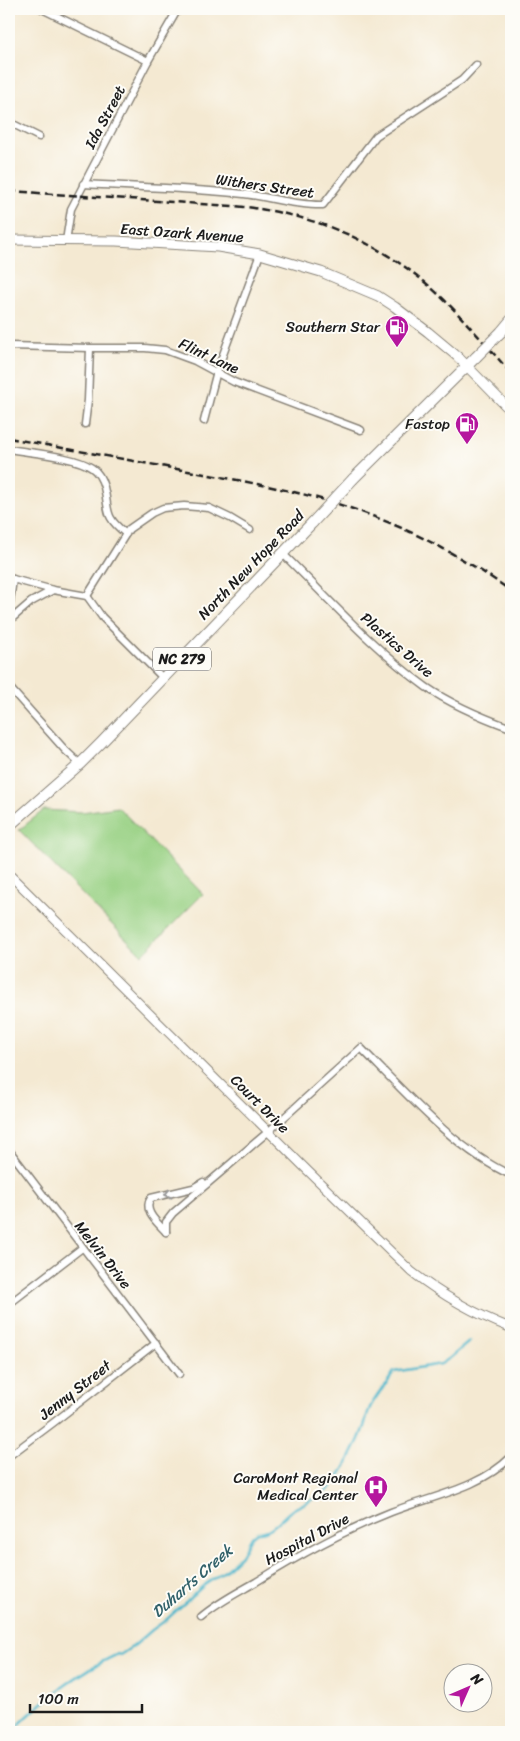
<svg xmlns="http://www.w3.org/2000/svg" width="520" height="1741" font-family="Sriracha,sans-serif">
<rect width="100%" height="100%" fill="#fdfcf7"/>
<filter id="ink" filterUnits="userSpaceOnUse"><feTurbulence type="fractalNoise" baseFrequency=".02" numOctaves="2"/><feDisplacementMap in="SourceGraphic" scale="10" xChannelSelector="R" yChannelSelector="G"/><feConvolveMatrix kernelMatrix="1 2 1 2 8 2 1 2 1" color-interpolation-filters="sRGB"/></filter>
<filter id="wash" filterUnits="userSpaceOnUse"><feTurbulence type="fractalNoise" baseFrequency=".0096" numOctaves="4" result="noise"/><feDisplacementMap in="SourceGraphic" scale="20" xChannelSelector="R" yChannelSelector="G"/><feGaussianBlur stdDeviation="1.12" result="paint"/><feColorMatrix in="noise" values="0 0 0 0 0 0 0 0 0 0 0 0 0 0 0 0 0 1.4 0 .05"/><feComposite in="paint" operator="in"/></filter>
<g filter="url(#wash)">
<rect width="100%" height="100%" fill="#f4e9d2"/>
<!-- green -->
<path fill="#99d184" stroke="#5a7650" d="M 118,807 L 203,894 L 142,955 L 19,830 L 44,810 L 82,812 Z"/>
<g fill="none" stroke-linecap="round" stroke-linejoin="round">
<!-- stream -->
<path stroke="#4eb7cc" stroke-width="2.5" d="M 12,1732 C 41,1701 79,1672 118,1654 L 120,1655 L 135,1645 L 152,1630 L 166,1620 L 203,1586 L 226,1570 L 241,1555 L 251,1537 L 257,1532 C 272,1533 281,1518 292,1510 C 306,1501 323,1497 334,1484 C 344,1472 358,1443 363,1429 C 366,1423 366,1416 369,1410 C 373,1399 387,1384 394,1372 L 441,1364 L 450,1358 L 470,1341"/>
</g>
</g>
<g filter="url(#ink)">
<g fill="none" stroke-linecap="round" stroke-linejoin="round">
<!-- minor casing -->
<g stroke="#888277" stroke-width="9">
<g id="minor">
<path d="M 42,9 L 148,61"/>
<path d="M 9,122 L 39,137"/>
<path d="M 83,184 C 137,187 191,188 244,194 C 270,197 297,206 323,205 L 376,136 L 462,80 L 476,65"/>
<path d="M 66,241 L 71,209 L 148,61 L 178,9"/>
<path d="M 9,346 L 90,348 L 145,348 L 165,350 L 195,361 L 234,382 L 361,430"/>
<path d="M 204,421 L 217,371 L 260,254"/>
<path d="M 85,424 L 88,400 L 90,348"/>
<path d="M 9,449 C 30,453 75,456 92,468 C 98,472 102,480 104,487 C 110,512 103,515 126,534"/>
<path d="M 283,554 C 329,599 373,649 426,687 C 452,705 481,717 511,728"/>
<path d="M 9,578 L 53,590"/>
<path d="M 87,596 L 129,529 L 152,513 L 163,508 L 184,506 L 209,508 L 230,518 L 250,530"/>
<path d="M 87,596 L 102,617 L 163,678"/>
<path d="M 9,609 L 13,579"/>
<path d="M 9,621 L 31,602 L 53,590 L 87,596"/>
<path d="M 9,687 L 65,750 L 80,764"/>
<path d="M 9,1150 L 179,1374"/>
<path d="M 166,1232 L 166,1222 L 173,1213 L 269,1131 L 361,1048 C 404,1091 455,1150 511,1175"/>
<path d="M 166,1232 C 158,1223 142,1211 151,1198 L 193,1188 L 203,1182"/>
<path d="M 9,1304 L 82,1248"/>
<path d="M 9,1456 L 53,1423 L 156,1343"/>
<path d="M 201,1617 C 217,1603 237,1593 256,1582 C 299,1555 343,1531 391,1512 C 432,1496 479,1489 511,1457"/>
</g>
</g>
<!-- tertiary casing -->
<g stroke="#888277" stroke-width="10">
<path id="tertiary" d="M 9,874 L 308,1171 L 412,1272 C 443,1296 475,1314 511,1328"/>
</g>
<!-- secondary casing -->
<g stroke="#888277" stroke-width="11">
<path id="secondary" d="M 9,240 L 116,241 L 218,247 L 260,254 L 321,272 L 378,296 L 395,307 L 428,332 L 458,357 L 511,411"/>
</g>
<!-- primary casing -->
<g stroke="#888277" stroke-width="12">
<g id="primary">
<path d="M 501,332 L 511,320"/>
<path d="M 353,479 L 476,357"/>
<path d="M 9,826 L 80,764 L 101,743 L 313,522"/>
</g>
</g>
<!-- minor -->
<use href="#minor" stroke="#fff" stroke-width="6"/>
<!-- tertiary -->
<use href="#tertiary" stroke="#fff" stroke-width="8"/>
<!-- secondary -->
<use href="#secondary" stroke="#fff" stroke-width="9"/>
<!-- primary -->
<use href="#primary" stroke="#fff" stroke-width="10"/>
<!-- rail -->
<g stroke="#1c1c1c" stroke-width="2.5" stroke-dasharray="8 4" stroke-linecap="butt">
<path d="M 9,191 L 246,207 C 311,215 370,238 421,279 C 454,306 482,341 511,373"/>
<path d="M 9,438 C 68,449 128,460 188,471 C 242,481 297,490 350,508 C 407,527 462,556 511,591"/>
</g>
<!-- primary-bridge casing -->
<g stroke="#888277" stroke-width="12" stroke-linecap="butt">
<g id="primary-bridge">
<path d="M 476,357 L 501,332"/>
<path d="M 313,522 L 353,479"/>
</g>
</g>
<!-- primary-bridge -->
<use href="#primary-bridge" stroke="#fff" stroke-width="10"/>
</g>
<!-- one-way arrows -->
<defs><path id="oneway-chevron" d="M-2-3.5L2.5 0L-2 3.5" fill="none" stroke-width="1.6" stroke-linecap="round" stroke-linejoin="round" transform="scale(1.25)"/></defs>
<use stroke="#999" href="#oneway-chevron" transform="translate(168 1194) rotate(166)"/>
</g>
<!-- icons -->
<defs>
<g id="fuel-pin" transform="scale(1.25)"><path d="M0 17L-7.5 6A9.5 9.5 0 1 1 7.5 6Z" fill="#b5179e" stroke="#fdfcf7"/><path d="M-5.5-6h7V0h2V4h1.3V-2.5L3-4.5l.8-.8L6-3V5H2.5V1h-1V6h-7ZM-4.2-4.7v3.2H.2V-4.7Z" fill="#fff"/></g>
<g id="hospital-pin" transform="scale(1.25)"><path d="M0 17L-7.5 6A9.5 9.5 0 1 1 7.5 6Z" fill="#b5179e" stroke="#fdfcf7"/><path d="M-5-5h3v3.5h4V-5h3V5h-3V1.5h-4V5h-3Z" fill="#fff"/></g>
</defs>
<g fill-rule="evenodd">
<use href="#fuel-pin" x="397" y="327"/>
<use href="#fuel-pin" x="467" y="424"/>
<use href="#hospital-pin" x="376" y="1487"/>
</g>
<g text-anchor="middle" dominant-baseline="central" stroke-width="4" stroke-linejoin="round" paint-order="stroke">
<!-- shield labels -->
<rect fill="#fdfcf7" stroke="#605f5e" stroke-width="1" x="153" y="647.5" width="58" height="23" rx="4"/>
<g font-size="14" font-weight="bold" fill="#1c1c1c">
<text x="182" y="659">NC 279</text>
</g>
<!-- street labels -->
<g font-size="15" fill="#1c1c1c" stroke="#fdfcf7">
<text transform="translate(105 117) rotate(-62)">Ida Street</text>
<text transform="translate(265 186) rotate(8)">Withers Street</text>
<text transform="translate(182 233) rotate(4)">East Ozark Avenue</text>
<text transform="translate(209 356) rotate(25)">Flint Lane</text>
<text transform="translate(251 565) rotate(-46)">North New Hope Road</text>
<text transform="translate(397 645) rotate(41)">Plastics Drive</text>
<text transform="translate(260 1104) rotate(45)">Court Drive</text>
<text transform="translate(103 1255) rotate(52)">Melvin Drive</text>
<text transform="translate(75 1390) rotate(-38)">Jenny Street</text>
<text transform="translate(307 1539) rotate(-28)">Hospital Drive</text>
</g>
<!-- poi labels -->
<g font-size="15" fill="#1c1c1c" stroke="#fdfcf7" text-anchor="end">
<text x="380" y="327">Southern Star</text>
<text x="450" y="424">Fastop</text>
<text x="358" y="1478">CaroMont Regional<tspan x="358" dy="17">Medical Center</tspan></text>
</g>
<!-- water labels -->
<g font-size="16" font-style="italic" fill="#32626b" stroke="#fdfcf7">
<text transform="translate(192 1581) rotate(-41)">Duharts Creek</text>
</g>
</g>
<!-- margin -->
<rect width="520" height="1741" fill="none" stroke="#fdfcf7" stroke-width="30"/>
<!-- north arrow -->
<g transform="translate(468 1688) rotate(45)"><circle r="24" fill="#fdfcf7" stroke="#a3a29f"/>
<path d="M0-4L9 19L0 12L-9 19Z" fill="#b5179e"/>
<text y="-8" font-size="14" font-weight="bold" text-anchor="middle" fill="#1c1c1c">N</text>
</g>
<!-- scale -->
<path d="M30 1704v8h112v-8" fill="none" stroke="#1c1c1c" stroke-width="2.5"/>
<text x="38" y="1704" font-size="15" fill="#1c1c1c" stroke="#fdfcf7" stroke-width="4" paint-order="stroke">100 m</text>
</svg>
